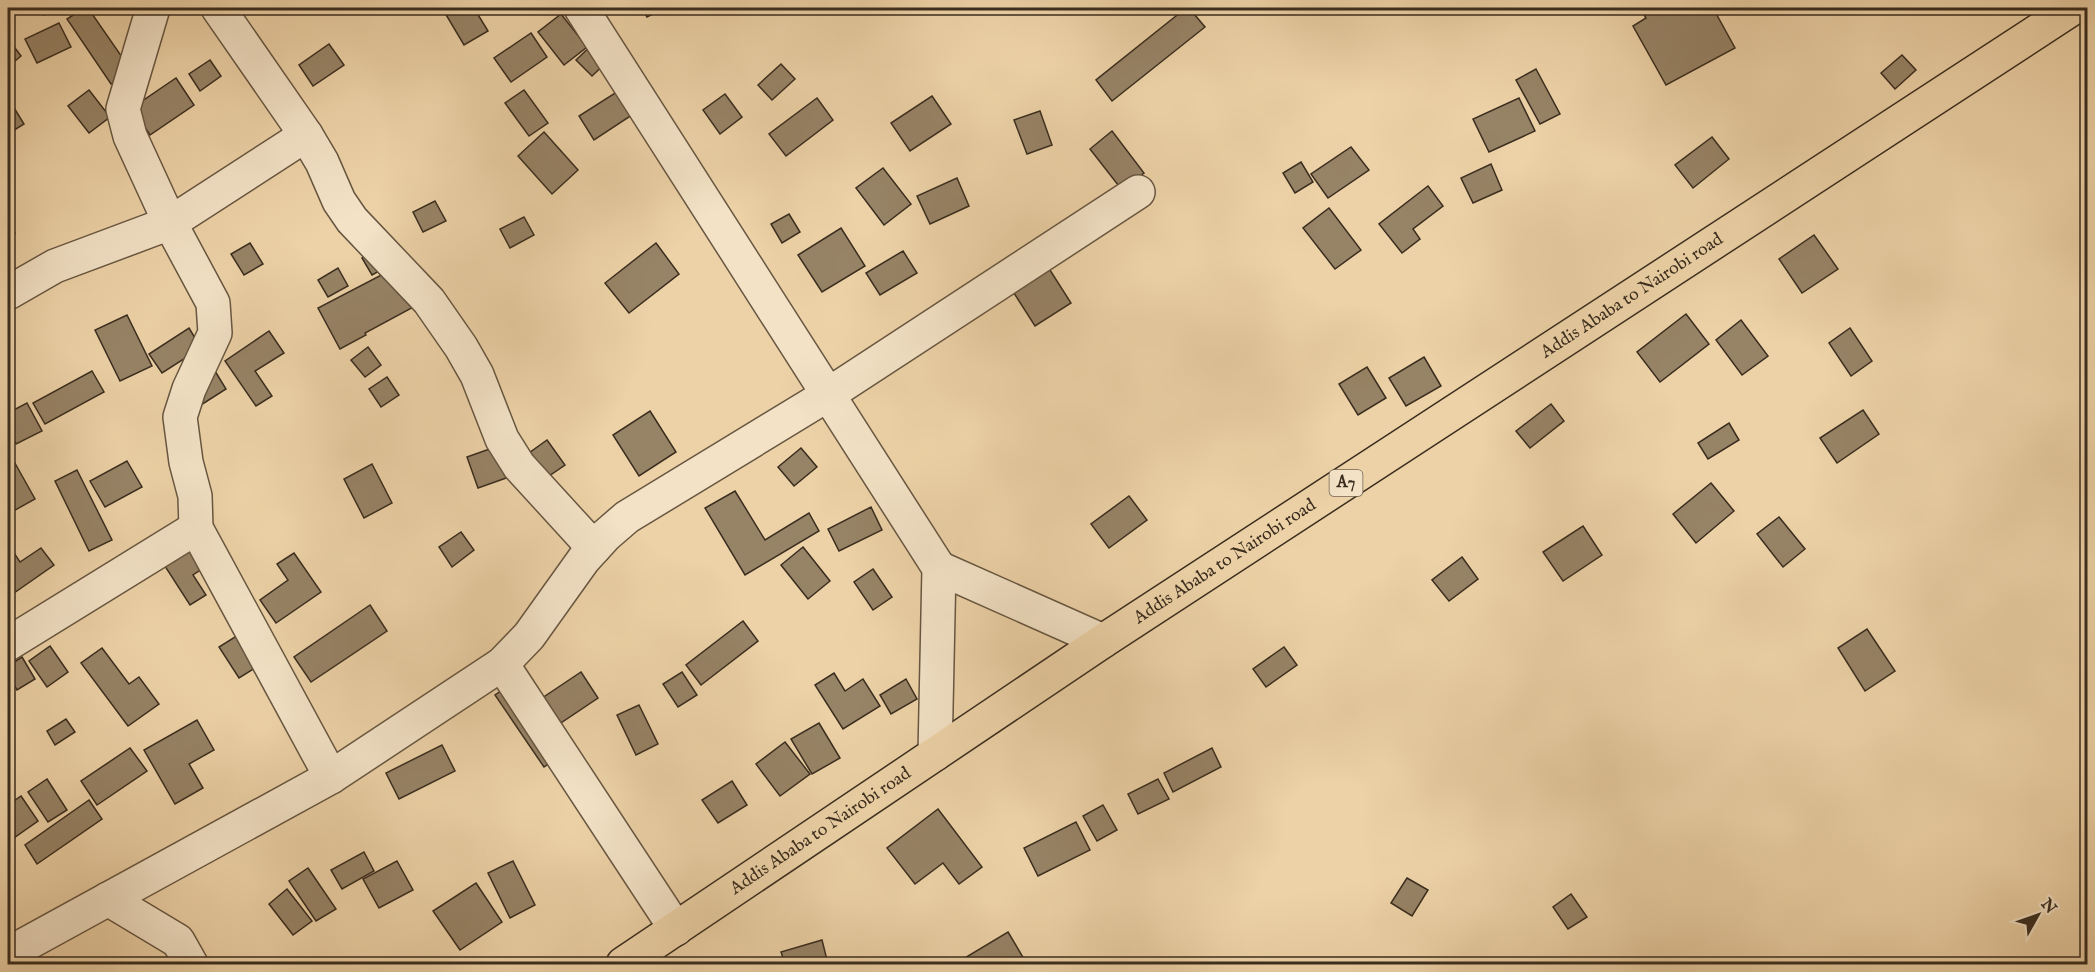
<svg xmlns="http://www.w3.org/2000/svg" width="2095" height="972" font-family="'IM FELL English',serif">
<rect width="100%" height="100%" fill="#edd2a7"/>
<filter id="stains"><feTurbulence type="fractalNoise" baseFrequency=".00333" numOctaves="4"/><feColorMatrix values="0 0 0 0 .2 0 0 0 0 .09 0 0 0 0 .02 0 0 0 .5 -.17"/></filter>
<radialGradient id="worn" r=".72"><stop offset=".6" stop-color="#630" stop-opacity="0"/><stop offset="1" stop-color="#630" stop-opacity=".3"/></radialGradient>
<!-- building -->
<g fill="#978366" stroke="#3a2d1f" stroke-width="1.5">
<path d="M 39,8 L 57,8 L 44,15 Z"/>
<path d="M 84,8 L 88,8 L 131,70 L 111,84 L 67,19 Z"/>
<path d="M 442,8 L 474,8 L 488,31 L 464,45 Z"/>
<path d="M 641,8 L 664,8 L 647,17 Z"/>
<path d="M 1186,8 L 1189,8 L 1205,27 L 1112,101 L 1096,80 Z"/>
<path d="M 1640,8 L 1713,8 L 1735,48 L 1666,85 L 1633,26 L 1646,18 Z"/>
<path d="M 561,14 L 587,47 L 564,65 L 538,32 Z"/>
<path d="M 59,23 L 71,47 L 37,63 L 25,39 Z"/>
<path d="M 531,33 L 547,57 L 511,82 L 494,58 Z"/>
<path d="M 9,40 L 21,56 L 8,67 L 8,41 Z"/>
<path d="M 594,43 L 610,59 L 592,76 L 576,60 Z"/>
<path d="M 329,44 L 344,65 L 313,86 L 299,65 Z"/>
<path d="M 1902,55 L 1916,70 L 1895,89 L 1881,73 Z"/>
<path d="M 210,60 L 221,76 L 200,91 L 189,74 Z"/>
<path d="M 781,64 L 795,79 L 772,100 L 758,85 Z"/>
<path d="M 1536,69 L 1560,114 L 1540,124 L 1516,80 Z"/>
<path d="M 176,78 L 194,105 L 150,135 L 132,108 Z"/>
<path d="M 623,88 L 638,111 L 594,140 L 579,116 Z"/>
<path d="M 89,90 L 110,117 L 89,133 L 68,106 Z"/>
<path d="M 524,90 L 548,123 L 529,136 L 505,103 Z"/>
<path d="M 725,94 L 742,117 L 720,134 L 703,110 Z"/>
<path d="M 932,96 L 951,124 L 910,151 L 891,123 Z"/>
<path d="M 8,98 L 24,124 L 8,134 Z"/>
<path d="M 817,98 L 833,120 L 786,156 L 769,134 Z"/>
<path d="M 1519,98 L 1535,131 L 1489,152 L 1473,119 Z"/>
<path d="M 1040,111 L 1052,145 L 1027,154 L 1014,120 Z"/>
<path d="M 1112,131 L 1144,173 L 1122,190 L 1090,149 Z"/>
<path d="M 544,132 L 578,170 L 552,194 L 518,156 Z"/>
<path d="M 1712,137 L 1729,159 L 1693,188 L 1675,165 Z"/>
<path d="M 1351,147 L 1369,170 L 1328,198 L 1311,174 Z"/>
<path d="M 1301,162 L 1313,182 L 1295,193 L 1283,173 Z"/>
<path d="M 1491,164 L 1502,190 L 1473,203 L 1461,178 Z"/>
<path d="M 883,168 L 911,204 L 884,225 L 856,188 Z"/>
<path d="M 957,178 L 969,206 L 930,224 L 917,196 Z"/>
<path d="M 1428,186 L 1443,206 L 1413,229 L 1420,239 L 1402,253 L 1379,224 Z"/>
<path d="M 435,201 L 446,221 L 423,232 L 413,212 Z"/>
<path d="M 1329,208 L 1361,250 L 1335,269 L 1303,228 Z"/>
<path d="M 789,214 L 800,232 L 782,243 L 771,224 Z"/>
<path d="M 524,217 L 534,235 L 510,248 L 500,229 Z"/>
<path d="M 8,218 L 15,233 L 8,237 Z"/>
<path d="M 841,228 L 865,266 L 822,292 L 798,255 Z"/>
<path d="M 1814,235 L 1838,269 L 1802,293 L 1779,259 Z"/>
<path d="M 250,243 L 263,264 L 244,275 L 231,254 Z"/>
<path d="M 656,243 L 679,274 L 629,313 L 605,283 Z"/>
<path d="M 381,246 L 392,264 L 372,275 L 362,258 Z"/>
<path d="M 903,251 L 917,273 L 880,295 L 866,273 Z"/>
<path d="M 412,259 L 432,297 L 365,333 L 366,335 L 340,349 L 318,308 Z"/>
<path d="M 1048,267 L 1071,303 L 1035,326 L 1012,290 Z"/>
<path d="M 338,268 L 348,286 L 328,297 L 318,280 Z"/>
<path d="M 1686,314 L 1709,344 L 1660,382 L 1637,352 Z"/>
<path d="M 127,315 L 152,366 L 120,381 L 95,330 Z"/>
<path d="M 1741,320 L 1768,356 L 1742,375 L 1716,340 Z"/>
<path d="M 189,328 L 201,348 L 162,373 L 149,354 Z"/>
<path d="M 1850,328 L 1872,361 L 1851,376 L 1829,343 Z"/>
<path d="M 269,331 L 284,353 L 255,371 L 272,396 L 256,406 L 225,361 Z"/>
<path d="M 368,347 L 381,365 L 365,377 L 351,360 Z"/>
<path d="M 1424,357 L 1441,386 L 1406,406 L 1389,378 Z"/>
<path d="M 1367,367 L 1386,398 L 1358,415 L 1339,384 Z"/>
<path d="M 92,371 L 104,392 L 45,424 L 33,403 Z"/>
<path d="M 215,371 L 226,389 L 193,410 Z"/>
<path d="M 387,377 L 399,395 L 381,407 L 369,389 Z"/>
<path d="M 27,403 L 42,431 L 16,444 L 8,428 L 8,413 Z"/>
<path d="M 1551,404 L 1564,421 L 1530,448 L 1516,431 Z"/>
<path d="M 1863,410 L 1879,434 L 1837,463 L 1820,438 Z"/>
<path d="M 650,411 L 676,452 L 639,476 L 613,435 Z"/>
<path d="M 1729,423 L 1739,440 L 1708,459 L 1698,443 Z"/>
<path d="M 547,440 L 565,465 L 546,478 L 529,453 Z"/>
<path d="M 498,446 L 509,477 L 478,488 L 467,457 Z"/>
<path d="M 801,448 L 817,467 L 794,486 L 778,467 Z"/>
<path d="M 11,456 L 35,499 L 8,514 L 8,458 Z"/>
<path d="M 127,461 L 142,487 L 105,507 L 90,481 Z"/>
<path d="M 372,464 L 392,503 L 364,518 L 344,479 Z"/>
<path d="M 77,470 L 112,540 L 89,551 L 55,481 Z"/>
<path d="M 1711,483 L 1734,511 L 1696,543 L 1673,514 Z"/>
<path d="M 735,491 L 765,540 L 809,513 L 819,531 L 745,575 L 705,508 Z"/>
<path d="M 1129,496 L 1147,520 L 1109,548 L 1091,524 Z"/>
<path d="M 871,507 L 882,530 L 839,551 L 828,529 Z"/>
<path d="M 1779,517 L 1805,549 L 1783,567 L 1757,534 Z"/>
<path d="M 1583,526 L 1602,555 L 1563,581 L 1543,552 Z"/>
<path d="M 461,532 L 474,550 L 452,567 L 439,547 Z"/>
<path d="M 200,534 L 217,559 L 193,575 L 206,595 L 190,605 L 161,560 Z"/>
<path d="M 8,544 L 20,562 L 41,548 L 54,565 L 14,593 L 8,584 Z"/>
<path d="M 803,547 L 830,581 L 808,599 L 781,565 Z"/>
<path d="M 294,553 L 321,592 L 276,623 L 260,600 L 288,580 L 277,564 Z"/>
<path d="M 1462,557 L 1478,579 L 1449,601 L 1432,580 Z"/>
<path d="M 873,569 L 892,597 L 873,610 L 854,582 Z"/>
<path d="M 370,605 L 387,631 L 311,682 L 294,657 Z"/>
<path d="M 262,620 L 282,651 L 239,678 L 219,647 Z"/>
<path d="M 743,621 L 758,641 L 701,685 L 686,665 Z"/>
<path d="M 1867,629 L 1895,671 L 1865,691 L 1838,648 Z"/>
<path d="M 50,646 L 68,672 L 47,687 L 29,661 Z"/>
<path d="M 1284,647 L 1297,665 L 1266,687 L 1253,669 Z"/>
<path d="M 102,648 L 129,684 L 139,677 L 159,704 L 128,726 L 81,663 Z"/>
<path d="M 22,657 L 35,679 L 17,690 L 8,674 L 8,666 Z"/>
<path d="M 581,672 L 598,698 L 552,729 L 567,751 L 544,767 L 495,695 L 523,676 L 539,700 Z"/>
<path d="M 682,672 L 697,695 L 678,707 L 663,684 Z"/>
<path d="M 834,673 L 845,691 L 863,679 L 880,706 L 843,729 L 815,685 Z"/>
<path d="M 906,679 L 917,699 L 891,714 L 880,695 Z"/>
<path d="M 639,705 L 658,744 L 636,755 L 617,715 Z"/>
<path d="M 66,719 L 75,732 L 55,745 L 47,731 Z"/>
<path d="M 197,720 L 214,750 L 189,764 L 203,788 L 175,804 L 144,750 Z"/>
<path d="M 819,723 L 840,758 L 812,774 L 791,739 Z"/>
<path d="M 785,742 L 810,774 L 780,796 L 756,764 Z"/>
<path d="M 442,745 L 455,771 L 399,799 L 386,773 Z"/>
<path d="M 130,748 L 147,771 L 97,805 L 81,781 Z"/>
<path d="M 1212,748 L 1221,767 L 1173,792 L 1164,773 Z"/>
<path d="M 47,779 L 67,810 L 48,822 L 28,792 Z"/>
<path d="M 1158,779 L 1169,799 L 1138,814 L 1128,794 Z"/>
<path d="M 732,781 L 747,805 L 718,823 L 702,800 Z"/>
<path d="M 21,796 L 38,821 L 8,842 L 8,805 Z"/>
<path d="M 89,800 L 102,819 L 37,864 L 25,845 Z"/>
<path d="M 1103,805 L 1117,830 L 1097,841 L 1083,816 Z"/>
<path d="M 938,809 L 982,867 L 959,884 L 943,863 L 915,884 L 887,848 Z"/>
<path d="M 1076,822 L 1090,850 L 1038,876 L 1024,848 Z"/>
<path d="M 364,852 L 374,871 L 342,889 L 331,870 Z"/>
<path d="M 397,861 L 413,890 L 379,908 L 363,879 Z"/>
<path d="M 513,861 L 535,905 L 510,918 L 488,873 Z"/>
<path d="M 308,868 L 336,909 L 316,921 L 289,881 Z"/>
<path d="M 1407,878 L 1428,890 L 1412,916 L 1391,903 Z"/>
<path d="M 476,883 L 502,922 L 460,950 L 433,911 Z"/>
<path d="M 287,889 L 312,921 L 293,935 L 269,904 Z"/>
<path d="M 1571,894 L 1587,917 L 1568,929 L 1553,907 Z"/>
<path d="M 1008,932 L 1027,964 L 966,964 L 963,959 Z"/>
<path d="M 822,940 L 828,964 L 785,964 L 781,952 Z"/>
</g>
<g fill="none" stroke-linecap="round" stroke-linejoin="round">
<!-- minor casing -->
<g stroke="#675641" stroke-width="36">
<g id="minor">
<path d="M 153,8 L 123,109 L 130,136 L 170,223 L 213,303 L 215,333 L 189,389 L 180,417 L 186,462 L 195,496 L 196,528 L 331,777"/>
<path d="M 218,8 L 306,135 L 322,162 L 339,201 L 352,220 L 429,301 L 461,347 L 477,375 L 502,439 L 519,466 L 594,548"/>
<path d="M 581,8 L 939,568 L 935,754"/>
<path d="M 8,293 L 55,266 L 170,223 L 306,135"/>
<path d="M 939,568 L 1103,641"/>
<path d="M 8,644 L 196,528"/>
<path d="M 502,664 L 676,929"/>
<path d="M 108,899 L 178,941 L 191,964"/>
<path d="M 8,954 L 331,777 L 502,664 L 529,636 L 584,559 L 605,536 L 627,517 L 829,394 L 1138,192"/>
</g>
</g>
<!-- trunk casing -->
<g stroke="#3a2d1f" stroke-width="36">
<g id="trunk">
<path id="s1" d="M 623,964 L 1103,641 L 2073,8"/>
</g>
</g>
<!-- minor -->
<use href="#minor" stroke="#f3e2c6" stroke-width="33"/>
<!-- trunk -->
<use href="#trunk" stroke="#edd2a7" stroke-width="33"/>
</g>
<g text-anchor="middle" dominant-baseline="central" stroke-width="4.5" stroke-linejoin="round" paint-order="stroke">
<!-- shield labels -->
<rect fill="#f3e2c6" stroke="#726351" stroke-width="1.5" x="1329.5" y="470" width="33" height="26" rx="4.5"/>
<g font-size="16" font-weight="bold" fill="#3a2d1f">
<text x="1346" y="483">A7</text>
</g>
<!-- street labels -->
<g font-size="18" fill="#3a2d1f" stroke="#f3e2c6">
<text stroke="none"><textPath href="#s1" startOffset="1210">Addis Ababa to Nairobi road</textPath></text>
<text stroke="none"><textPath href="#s1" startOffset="724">Addis Ababa to Nairobi road</textPath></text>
<text stroke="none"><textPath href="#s1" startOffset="238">Addis Ababa to Nairobi road</textPath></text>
</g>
</g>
<!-- margin -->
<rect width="2095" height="972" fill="none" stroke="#edd2a7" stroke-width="30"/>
<rect x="9" y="9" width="2077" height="954" fill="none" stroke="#3a2d1f" stroke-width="3"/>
<rect x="15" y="15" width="2065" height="942" fill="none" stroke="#3a2d1f" stroke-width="1.5"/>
<!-- north arrow -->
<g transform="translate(2038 915) rotate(50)" stroke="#f3e2c6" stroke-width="4.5" paint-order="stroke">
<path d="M0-4.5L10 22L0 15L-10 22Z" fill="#3a2d1f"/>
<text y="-9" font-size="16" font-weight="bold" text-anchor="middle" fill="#3a2d1f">N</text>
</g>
<rect width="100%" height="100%" filter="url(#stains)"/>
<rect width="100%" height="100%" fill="url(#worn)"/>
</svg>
